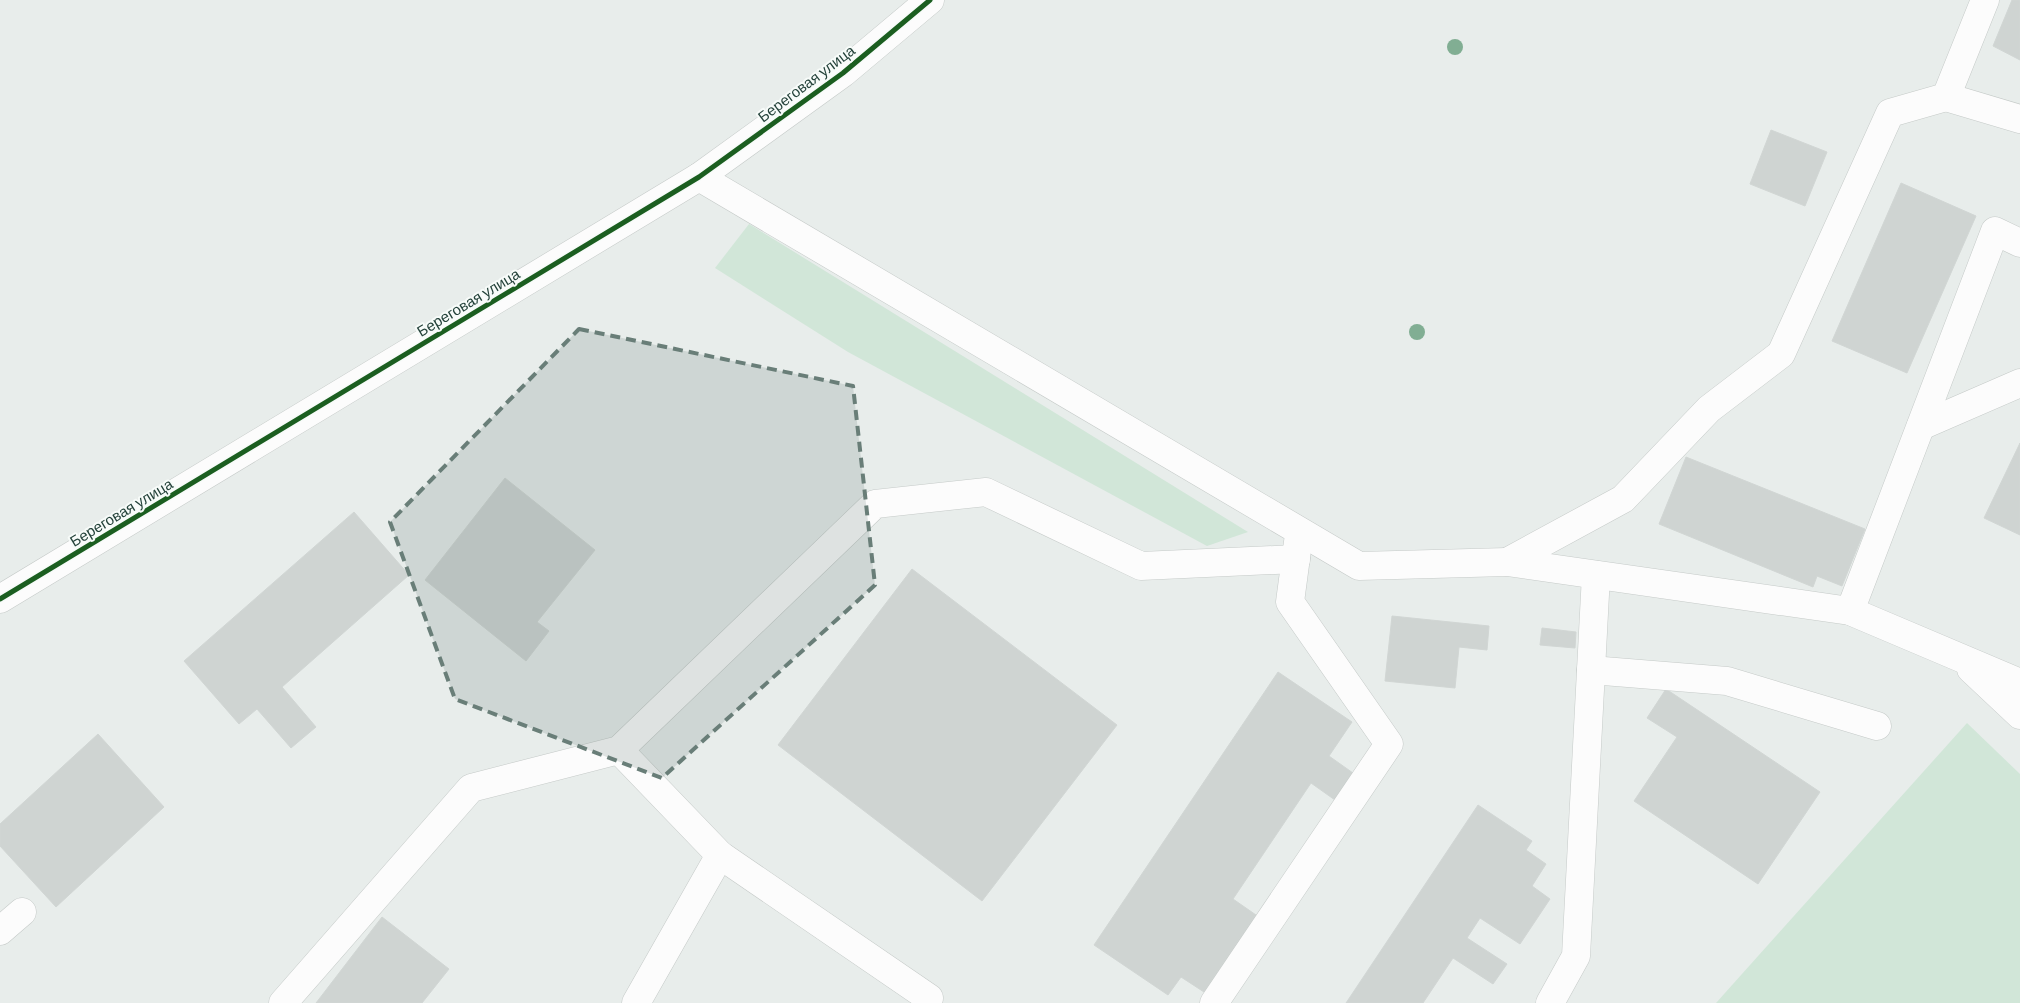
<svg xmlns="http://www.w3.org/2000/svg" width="2020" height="1003" font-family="Barlow,sans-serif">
<rect width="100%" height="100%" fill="#e8edeb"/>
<!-- green -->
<g fill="#d1e6d8">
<path d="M 749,224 L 1248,532 L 1207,546 L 848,352 L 715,268 Z"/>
<path d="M 1967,723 L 2020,774 L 2020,1003 L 1716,1003 Z"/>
</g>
<!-- building -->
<g fill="#cfd4d2" stroke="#d1d6d4">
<path d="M 2012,0 L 2020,0 L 2020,60 L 1993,46 Z"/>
<path d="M 1771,130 L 1827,152 L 1805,206 L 1750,184 Z"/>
<path d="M 1901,183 L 1976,216 L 1907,373 L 1832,341 Z"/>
<path d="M 2020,443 L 2020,535 L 1984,518 Z"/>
<path d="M 1686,457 L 1865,529 L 1842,586 L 1817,576 L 1813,587 L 1659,524 Z"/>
<path d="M 505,478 L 595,550 L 537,622 L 549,631 L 526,661 L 425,580 Z"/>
<path d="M 354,512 L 409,575 L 282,687 L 316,727 L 291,748 L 257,709 L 239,724 L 184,661 Z"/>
<path d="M 912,569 L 1117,725 L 982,901 L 778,745 Z"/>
<path d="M 1392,616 L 1489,626 L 1487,650 L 1459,647 L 1455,688 L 1385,681 Z"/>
<path d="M 1542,628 L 1576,632 L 1575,648 L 1540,645 Z"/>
<path d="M 1278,672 L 1352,722 L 1329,756 L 1353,773 L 1335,800 L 1311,783 L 1233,899 L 1256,915 L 1204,992 L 1181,977 L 1168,995 L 1094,945 Z"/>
<path d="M 1666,689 L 1820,792 L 1758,884 L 1634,801 L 1677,737 L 1647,718 Z"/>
<path d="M 98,734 L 164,807 L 56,907 L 0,846 L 0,824 Z"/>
<path d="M 1478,805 L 1532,841 L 1526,850 L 1546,864 L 1532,886 L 1550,899 L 1520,944 L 1480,918 L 1467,938 L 1507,964 L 1493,984 L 1453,958 L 1423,1003 L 1346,1003 Z"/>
<path d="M 382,917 L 449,969 L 422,1003 L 316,1003 Z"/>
</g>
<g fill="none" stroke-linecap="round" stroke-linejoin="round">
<!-- minor casing -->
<g stroke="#c5cac8" stroke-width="29">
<g id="minor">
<path d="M 1946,97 L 2020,119"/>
<path d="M 699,177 L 1359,566 L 1507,562 L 1850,611 L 2020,683"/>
<path d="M 1921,426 L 2020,383"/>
<path d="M 1507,562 L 1623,499 L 1709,409 L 1781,354 L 1890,113 L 1946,97 L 1985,0"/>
<path d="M 0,599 L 699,177 L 843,73 L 930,0"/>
<path d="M 1850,611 L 1995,231 L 2020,243"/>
<path d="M 1971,669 L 2020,715"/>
<path d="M 1591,670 L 1727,681 L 1877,726"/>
<path d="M 619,750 L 720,855 L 929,998"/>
<path d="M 0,931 L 22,912"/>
<path d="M 283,1003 L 471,788 L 619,750 L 875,504 L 986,492 L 1141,566 L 1296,559"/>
<path d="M 636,1003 L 720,855"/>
<path d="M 1214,1003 L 1389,744 L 1290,602 L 1298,542"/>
<path d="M 1550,1003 L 1576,956 L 1596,575"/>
</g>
</g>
<!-- minor -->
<use href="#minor" stroke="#fcfcfc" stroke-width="28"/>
<!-- cycleway casing -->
<g stroke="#f7fbf9" stroke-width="8">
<path id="cycleway" d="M 0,599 L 699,177 L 843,73 L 930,0"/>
</g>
<!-- cycleway -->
<use href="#cycleway" stroke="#1b5e20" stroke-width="5"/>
</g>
<!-- trees -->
<g fill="#81ae93">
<circle cx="1455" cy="47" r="8"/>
<circle cx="1417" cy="332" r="8"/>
</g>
<!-- marked area -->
<path fill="#697e78" fill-opacity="0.2" stroke="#697e78" stroke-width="4" stroke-dasharray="10 6" stroke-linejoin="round" d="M 579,329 L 853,386 L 875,585 L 662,778 L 455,699 L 390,522 Z"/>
<g text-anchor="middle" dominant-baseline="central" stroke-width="4" stroke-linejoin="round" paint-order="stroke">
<!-- street labels -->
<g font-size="15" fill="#24423a" stroke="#f7fbf9">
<text transform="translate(806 83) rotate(-37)">Береговая улица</text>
<text transform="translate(468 302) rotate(-31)">Береговая улица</text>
<text transform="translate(121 512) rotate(-31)">Береговая улица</text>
</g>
</g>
</svg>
